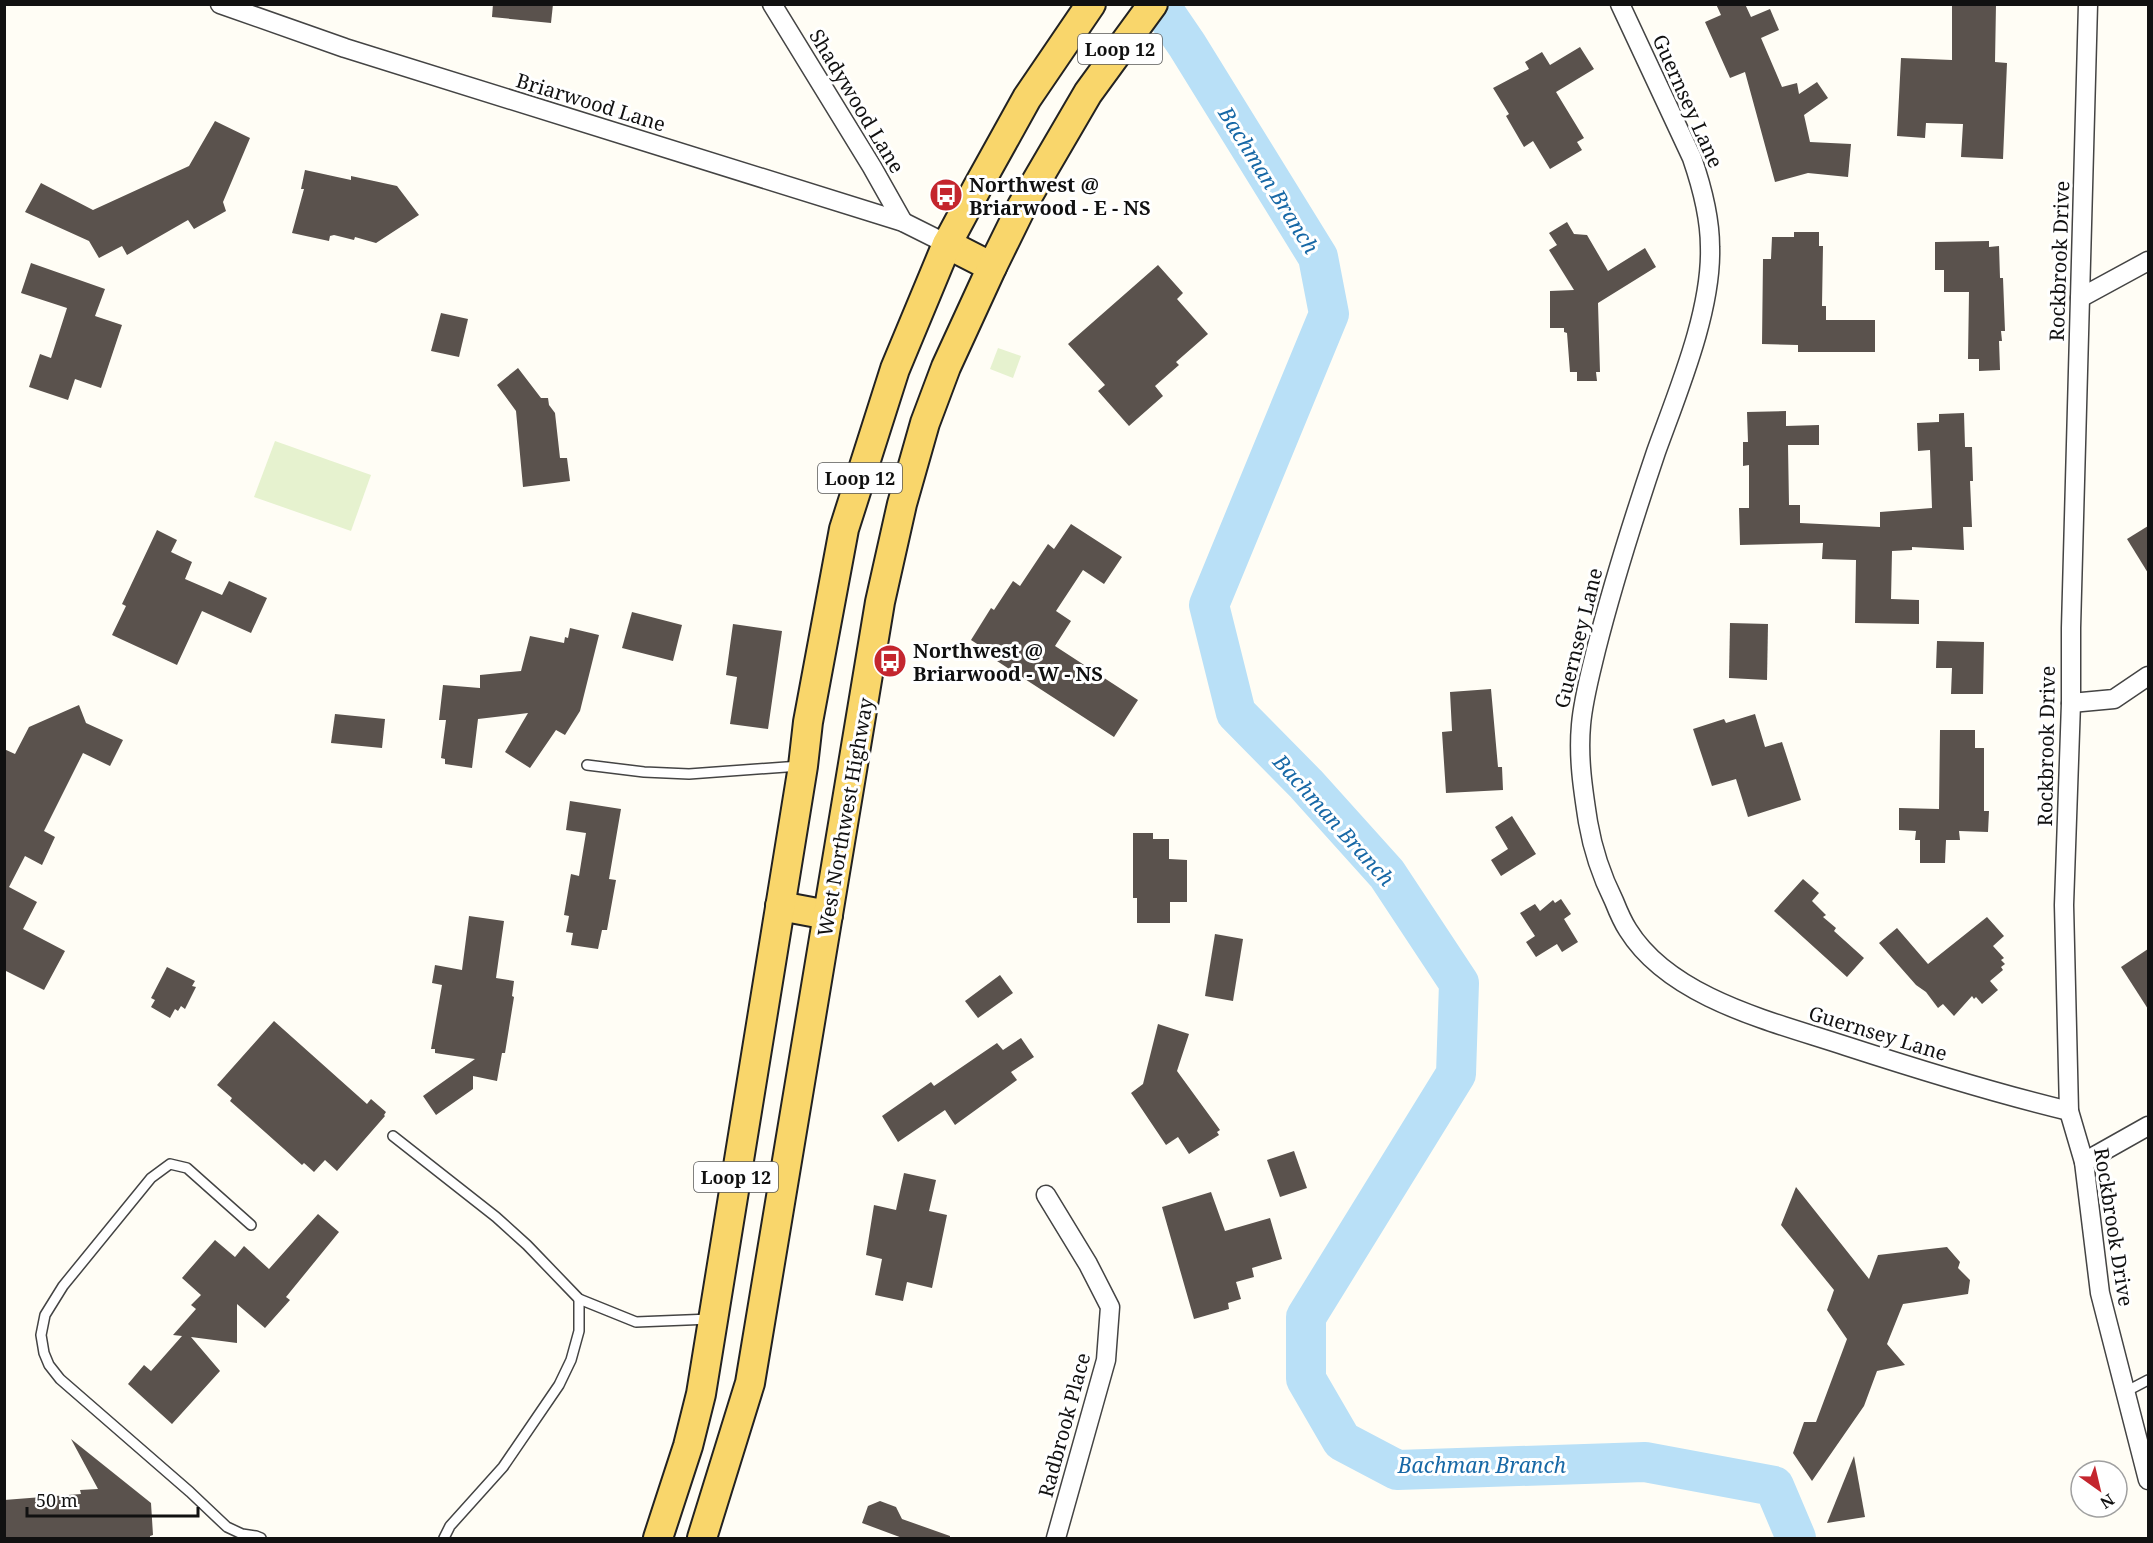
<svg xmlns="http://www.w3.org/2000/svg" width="2153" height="1543" font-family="'Noto Serif',serif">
<rect width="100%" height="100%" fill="#fffdf5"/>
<!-- pitch -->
<g fill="#e6f2cf">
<path d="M 998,348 L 1021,356 L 1013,378 L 990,369 Z"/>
<path d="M 275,441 L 371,475 L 351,531 L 254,497 Z"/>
</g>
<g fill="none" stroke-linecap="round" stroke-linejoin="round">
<!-- river -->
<path stroke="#b9e0f7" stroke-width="40" d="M 1159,4 L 1187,45 L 1318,257 L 1329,314 L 1209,605 L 1236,713 L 1306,784 L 1387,874 L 1459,983 L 1456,1074 L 1306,1317 L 1306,1379 L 1342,1441 L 1397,1470 L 1645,1462 L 1774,1486 L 1796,1538"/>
</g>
<!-- building -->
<g fill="#5a524d">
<path d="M 493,4 L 553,4 L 551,23 L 492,17 Z"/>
<path d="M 1716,4 L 1745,4 L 1751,17 L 1770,9 L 1779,30 L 1761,38 L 1782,87 L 1797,83 L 1799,94 L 1817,82 L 1828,98 L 1804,115 L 1810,142 L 1851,144 L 1848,177 L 1808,173 L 1775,182 L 1745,72 L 1730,78 L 1705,22 L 1721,15 Z"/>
<path d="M 1952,4 L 1996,4 L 1995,62 L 2007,63 L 2003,159 L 1961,157 L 1963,124 L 1926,123 L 1925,138 L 1897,136 L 1901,58 L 1952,60 Z"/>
<path d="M 1580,47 L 1594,69 L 1556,92 L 1584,138 L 1577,142 L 1582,150 L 1550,169 L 1533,141 L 1524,147 L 1506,116 L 1509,114 L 1493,88 L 1529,69 L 1525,62 L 1542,52 L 1550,65 Z"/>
<path d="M 215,121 L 250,138 L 223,202 L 226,211 L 194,229 L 188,220 L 127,255 L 122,246 L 99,258 L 89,241 L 25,212 L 41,183 L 93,210 L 189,166 Z"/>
<path d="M 305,170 L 351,180 L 351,176 L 397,186 L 419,215 L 376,243 L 355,237 L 354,240 L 334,235 L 330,236 L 329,241 L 292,233 L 304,189 L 301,189 Z"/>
<path d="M 1567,222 L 1574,234 L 1587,235 L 1608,271 L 1645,248 L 1656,267 L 1598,303 L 1600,372 L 1596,372 L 1597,381 L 1577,381 L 1577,372 L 1570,372 L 1567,333 L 1564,332 L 1564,328 L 1550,328 L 1550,291 L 1574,290 L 1549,250 L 1557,245 L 1549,233 Z"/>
<path d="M 1794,232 L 1819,232 L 1819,246 L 1823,246 L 1822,306 L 1826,306 L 1826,320 L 1875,320 L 1875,352 L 1798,352 L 1798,345 L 1762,344 L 1763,259 L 1771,259 L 1772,237 L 1794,237 Z"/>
<path d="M 1989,241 L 1989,247 L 1999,246 L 2000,278 L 2003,278 L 2005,331 L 2001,331 L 2002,341 L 1999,341 L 2000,370 L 1979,371 L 1979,359 L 1968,359 L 1969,292 L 1944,292 L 1944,270 L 1935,270 L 1935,242 Z"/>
<path d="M 31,263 L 105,289 L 95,316 L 122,325 L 101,388 L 75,379 L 68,400 L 29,387 L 40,354 L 51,358 L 67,308 L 21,293 Z"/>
<path d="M 1158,265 L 1183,293 L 1177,299 L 1208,334 L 1176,362 L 1179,365 L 1155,386 L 1163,396 L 1129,426 L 1098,391 L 1105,385 L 1068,344 Z"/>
<path d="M 441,313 L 468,319 L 459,357 L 431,351 Z"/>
<path d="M 518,368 L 541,398 L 548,398 L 549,405 L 555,413 L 560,458 L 567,458 L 570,481 L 523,487 L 516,411 L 497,385 Z"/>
<path d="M 1786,411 L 1786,426 L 1819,425 L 1819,445 L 1788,445 L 1789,505 L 1800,505 L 1800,523 L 1880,527 L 1880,512 L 1932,508 L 1930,450 L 1918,451 L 1917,423 L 1939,422 L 1939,414 L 1964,413 L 1965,447 L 1972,447 L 1973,481 L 1970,481 L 1972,527 L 1963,527 L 1964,550 L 1912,547 L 1912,550 L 1892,551 L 1891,599 L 1919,600 L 1919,624 L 1855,623 L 1856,560 L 1822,559 L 1823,543 L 1740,545 L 1739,508 L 1749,508 L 1749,465 L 1743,466 L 1743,442 L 1748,442 L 1747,412 Z"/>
<path d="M 1071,524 L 1122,557 L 1104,584 L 1083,570 L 1056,611 L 1071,621 L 1055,646 L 1138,700 L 1114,737 L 997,661 L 999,658 L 971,640 L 991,608 L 994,610 L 1013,581 L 1020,586 L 1048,544 L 1054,549 Z"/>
<path d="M 2148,526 L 2148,573 L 2127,539 Z"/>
<path d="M 157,530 L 177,540 L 171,552 L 192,562 L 185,579 L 222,595 L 229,581 L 267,598 L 251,633 L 202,611 L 177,665 L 112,635 L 126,606 L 122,604 Z"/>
<path d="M 632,612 L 682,625 L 673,661 L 622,648 Z"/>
<path d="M 1730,623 L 1768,624 L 1767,680 L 1729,678 Z"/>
<path d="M 733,624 L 782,631 L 768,729 L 730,724 L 737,677 L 726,675 Z"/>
<path d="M 570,628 L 599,635 L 580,711 L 565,735 L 556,730 L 530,768 L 505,752 L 528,713 L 478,719 L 472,768 L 445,764 L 445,759 L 441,758 L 446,720 L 439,720 L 443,685 L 480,688 L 480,675 L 521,671 L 530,636 L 564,643 L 565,637 L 568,638 Z"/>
<path d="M 1937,641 L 1984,642 L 1983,694 L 1951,694 L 1952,668 L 1936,668 Z"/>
<path d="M 1491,689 L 1498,767 L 1502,767 L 1503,790 L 1446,793 L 1442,732 L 1452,731 L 1450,692 Z"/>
<path d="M 79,705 L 86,723 L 123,740 L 110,766 L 83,753 L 44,831 L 55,837 L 42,865 L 25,856 L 9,887 L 37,902 L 23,929 L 65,951 L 44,990 L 4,970 L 4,749 L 15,754 L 29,727 Z"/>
<path d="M 335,714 L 385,719 L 382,748 L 331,743 Z"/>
<path d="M 1755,714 L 1765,747 L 1782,742 L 1801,800 L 1748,817 L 1736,779 L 1712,786 L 1693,729 L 1724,719 L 1726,723 Z"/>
<path d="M 1940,730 L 1975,730 L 1975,748 L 1984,748 L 1984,811 L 1989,811 L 1988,832 L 1959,831 L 1960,840 L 1946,840 L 1945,863 L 1920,863 L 1920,840 L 1915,840 L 1916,831 L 1899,830 L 1899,808 L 1939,809 Z"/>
<path d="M 570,801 L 621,809 L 609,879 L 616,880 L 607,930 L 602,930 L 598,949 L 571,945 L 573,933 L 566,932 L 569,916 L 564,915 L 571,874 L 579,876 L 586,833 L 566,830 Z"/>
<path d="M 1512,816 L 1536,854 L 1501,876 L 1491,860 L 1508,849 L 1495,827 Z"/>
<path d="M 1133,833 L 1153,833 L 1153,839 L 1169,839 L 1169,859 L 1187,860 L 1187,902 L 1170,902 L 1170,923 L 1137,923 L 1137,898 L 1133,898 Z"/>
<path d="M 1803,879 L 1819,893 L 1812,901 L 1826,915 L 1823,917 L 1836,928 L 1834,931 L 1864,958 L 1847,977 L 1774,911 Z"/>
<path d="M 1561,899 L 1571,914 L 1564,919 L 1578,942 L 1562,952 L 1557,944 L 1536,957 L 1526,942 L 1535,936 L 1520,913 L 1535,904 L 1540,911 L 1553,900 L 1555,903 Z"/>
<path d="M 469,916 L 504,921 L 496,978 L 514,981 L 512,996 L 514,997 L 505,1053 L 502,1053 L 497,1081 L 473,1076 L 473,1089 L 436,1115 L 423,1096 L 475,1059 L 435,1053 L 435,1049 L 431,1049 L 442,985 L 432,983 L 435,965 L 462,970 Z"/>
<path d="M 1987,917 L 2004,936 L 1993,946 L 2004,958 L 2001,960 L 2005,964 L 2001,967 L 2003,970 L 1990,981 L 1998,990 L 1982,1004 L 1976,997 L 1974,999 L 1972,996 L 1954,1016 L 1943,1004 L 1938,1008 L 1926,992 L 1916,985 L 1879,943 L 1897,928 L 1928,964 Z"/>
<path d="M 1215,934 L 1243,939 L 1233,1001 L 1205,996 Z"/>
<path d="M 2148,949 L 2148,1009 L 2121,967 Z"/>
<path d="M 167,967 L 195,981 L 192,986 L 196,987 L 185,1009 L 181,1006 L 178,1011 L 175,1009 L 170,1018 L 151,1007 L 155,1000 L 151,998 Z"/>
<path d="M 1000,975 L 1013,993 L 978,1018 L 965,1001 Z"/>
<path d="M 274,1021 L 367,1104 L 371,1099 L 386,1112 L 384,1115 L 385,1116 L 337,1171 L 325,1160 L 314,1172 L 304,1163 L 302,1165 L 230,1101 L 232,1098 L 217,1085 Z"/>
<path d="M 1158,1024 L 1189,1034 L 1177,1071 L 1220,1130 L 1217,1132 L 1219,1135 L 1189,1154 L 1178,1137 L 1166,1145 L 1131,1093 L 1143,1084 Z"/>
<path d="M 1021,1038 L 1034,1057 L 1011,1072 L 1017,1080 L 955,1125 L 945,1110 L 898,1142 L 882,1116 L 931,1082 L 934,1086 L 997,1043 L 1003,1050 Z"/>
<path d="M 1294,1151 L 1307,1188 L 1280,1197 L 1267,1160 Z"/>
<path d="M 904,1173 L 936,1180 L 929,1211 L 947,1215 L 932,1288 L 907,1282 L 903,1301 L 875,1295 L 882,1259 L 866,1255 L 874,1205 L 896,1210 Z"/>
<path d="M 1796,1187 L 1869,1279 L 1878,1255 L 1947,1247 L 1960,1262 L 1958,1268 L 1970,1280 L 1968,1294 L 1903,1304 L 1887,1344 L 1905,1365 L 1877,1371 L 1864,1406 L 1812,1481 L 1793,1453 L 1804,1422 L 1816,1422 L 1847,1339 L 1827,1310 L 1834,1290 L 1781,1225 Z"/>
<path d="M 1211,1192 L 1225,1231 L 1270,1218 L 1282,1259 L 1252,1268 L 1254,1277 L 1236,1282 L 1241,1299 L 1228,1303 L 1229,1309 L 1194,1319 L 1162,1207 Z"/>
<path d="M 318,1214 L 339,1232 L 286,1297 L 290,1300 L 265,1328 L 237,1304 L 237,1343 L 191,1337 L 220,1371 L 172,1424 L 128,1384 L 144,1365 L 151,1371 L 182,1336 L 173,1335 L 196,1309 L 191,1305 L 201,1295 L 182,1278 L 215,1240 L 235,1257 L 244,1246 L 269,1269 Z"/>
<path d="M 71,1439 L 151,1503 L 153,1535 L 150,1536 L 150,1539 L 4,1539 L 4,1500 L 81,1494 L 80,1490 L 98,1489 Z"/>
<path d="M 1854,1456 L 1865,1517 L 1827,1523 Z"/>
<path d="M 880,1501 L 896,1507 L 902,1519 L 950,1536 L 950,1539 L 905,1539 L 862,1523 L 868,1506 Z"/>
</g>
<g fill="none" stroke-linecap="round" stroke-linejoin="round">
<!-- lane casing -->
<g stroke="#444" stroke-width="12">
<g id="lane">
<path d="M 587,765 L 644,772 L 689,774 L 800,766"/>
<path d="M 393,1136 L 496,1217 L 527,1245 L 579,1299 L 636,1322 L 711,1319"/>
<path d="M 251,1225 L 187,1168 L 170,1164 L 151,1178 L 63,1286 L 45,1315 L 41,1335 L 44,1353 L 49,1365 L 60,1379 L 190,1492 L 227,1527 L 242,1534 L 256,1536 L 261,1538"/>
<path d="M 2125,1392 L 2148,1380"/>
<path d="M 444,1538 L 450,1526 L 503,1467 L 559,1385 L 571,1360 L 579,1331 L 579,1299"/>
</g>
</g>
<!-- street casing -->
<g stroke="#444" stroke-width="21">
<g id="street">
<path d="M 220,4 L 345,48 L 903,222 L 947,244"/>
<path d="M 772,4 L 872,167 L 903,222"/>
<path d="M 1620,4 L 1692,158 C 1702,187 1710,217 1710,247 C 1712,311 1678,391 1656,452 C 1634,517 1613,583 1596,650 C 1590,675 1583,700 1581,725 C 1578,758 1583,790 1588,822 C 1593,851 1601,875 1614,901 C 1618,911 1622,921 1628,930 C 1671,999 1774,1022 1846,1046 C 1920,1070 1994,1093 2069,1111"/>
<path d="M 2088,4 L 2071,628 L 2071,703 L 2064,905 L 2069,1111 L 2084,1162 L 2100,1293 L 2148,1480"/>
<path d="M 2080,298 L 2148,261"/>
<path d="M 2071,703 L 2114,699 L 2148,676"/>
<path d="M 2084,1162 L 2148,1126"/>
<path d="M 1046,1195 L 1088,1264 L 1110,1307 L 1106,1360 L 1056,1538"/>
</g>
</g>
<!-- primary casing -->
<g stroke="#222" stroke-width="32">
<g id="primary">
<path d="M 947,244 L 992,267"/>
<path d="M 780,906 L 828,915"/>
<path d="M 658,1538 L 688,1446 L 701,1394 L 803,766 L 808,722 L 844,529 L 895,369 L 947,244 L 977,188 L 1027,98 L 1091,4"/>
<path d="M 702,1538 L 750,1383 L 880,602 L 902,504 L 925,423 L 946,367 L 992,267 L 1022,206 L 1088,93 L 1153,4"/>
</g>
</g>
<!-- lane -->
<use href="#lane" stroke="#fff" stroke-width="9"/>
<!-- street -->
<use href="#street" stroke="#fff" stroke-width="18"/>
<!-- primary -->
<use href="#primary" stroke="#f9d66b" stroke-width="28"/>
</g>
<!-- icons -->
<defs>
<g id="bus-disc" transform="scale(1.725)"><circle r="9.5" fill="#c4262e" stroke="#fff"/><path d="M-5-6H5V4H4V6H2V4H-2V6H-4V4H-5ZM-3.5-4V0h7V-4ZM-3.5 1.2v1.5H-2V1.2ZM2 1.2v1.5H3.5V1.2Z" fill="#fff"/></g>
</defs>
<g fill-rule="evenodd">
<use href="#bus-disc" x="946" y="195"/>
<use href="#bus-disc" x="890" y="661"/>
</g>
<g text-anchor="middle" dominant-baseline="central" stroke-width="6" stroke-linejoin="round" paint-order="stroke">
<!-- shield labels -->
<g fill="#fff" stroke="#585858" stroke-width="1.5">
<rect x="1078" y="34" width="84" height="30" rx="4.5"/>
<rect x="818" y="463" width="84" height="30" rx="4.5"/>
<rect x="694" y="1162" width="84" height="30" rx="4.5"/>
</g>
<g font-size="18" font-weight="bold" fill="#111">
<text x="1120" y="49">Loop 12</text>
<text x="860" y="478">Loop 12</text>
<text x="736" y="1177">Loop 12</text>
</g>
<!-- street labels -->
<g font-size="20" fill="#111" stroke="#fff">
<text transform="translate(857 101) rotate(59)">Shadywood Lane</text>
<text transform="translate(1688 101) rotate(66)">Guernsey Lane</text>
<text transform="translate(591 102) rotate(17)">Briarwood Lane</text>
<text transform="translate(2059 261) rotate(-88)">Rockbrook Drive</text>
<text transform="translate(1578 638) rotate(-76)">Guernsey Lane</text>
<text transform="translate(2046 746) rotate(-89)">Rockbrook Drive</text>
<text transform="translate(845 817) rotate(-80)">West Northwest Highway</text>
<text transform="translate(1878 1033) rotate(17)">Guernsey Lane</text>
<text transform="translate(2114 1227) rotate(81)">Rockbrook Drive</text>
<text transform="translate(1064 1425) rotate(-75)">Radbrook Place</text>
</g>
<!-- poi labels -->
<g font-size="20" font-weight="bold" fill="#111" stroke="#fff" text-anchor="start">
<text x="969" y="184">Northwest @<tspan x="969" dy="23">Briarwood - E - NS</tspan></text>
<text x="913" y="650">Northwest @<tspan x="913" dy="23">Briarwood - W - NS</tspan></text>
</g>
<!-- water labels -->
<g font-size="21" font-style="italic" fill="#1768a6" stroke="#fff">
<text transform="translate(1269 180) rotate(58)">Bachman Branch</text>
<text transform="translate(1334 820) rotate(48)">Bachman Branch</text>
<text x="1482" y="1465">Bachman Branch</text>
</g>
</g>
<!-- border -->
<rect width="2153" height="1543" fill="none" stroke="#111111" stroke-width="12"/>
<!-- north arrow -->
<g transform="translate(2099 1489) rotate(146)"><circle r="28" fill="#ffffff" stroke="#a0a0a0" stroke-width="1.5"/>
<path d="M0-4.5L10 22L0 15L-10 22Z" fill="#c4262e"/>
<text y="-9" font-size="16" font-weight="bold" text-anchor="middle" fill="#111111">N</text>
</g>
<!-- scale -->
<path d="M27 1507v9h171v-9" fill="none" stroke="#111111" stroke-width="3"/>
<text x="36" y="1507" font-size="18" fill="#111111" stroke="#ffffff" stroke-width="4.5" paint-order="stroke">50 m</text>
</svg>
